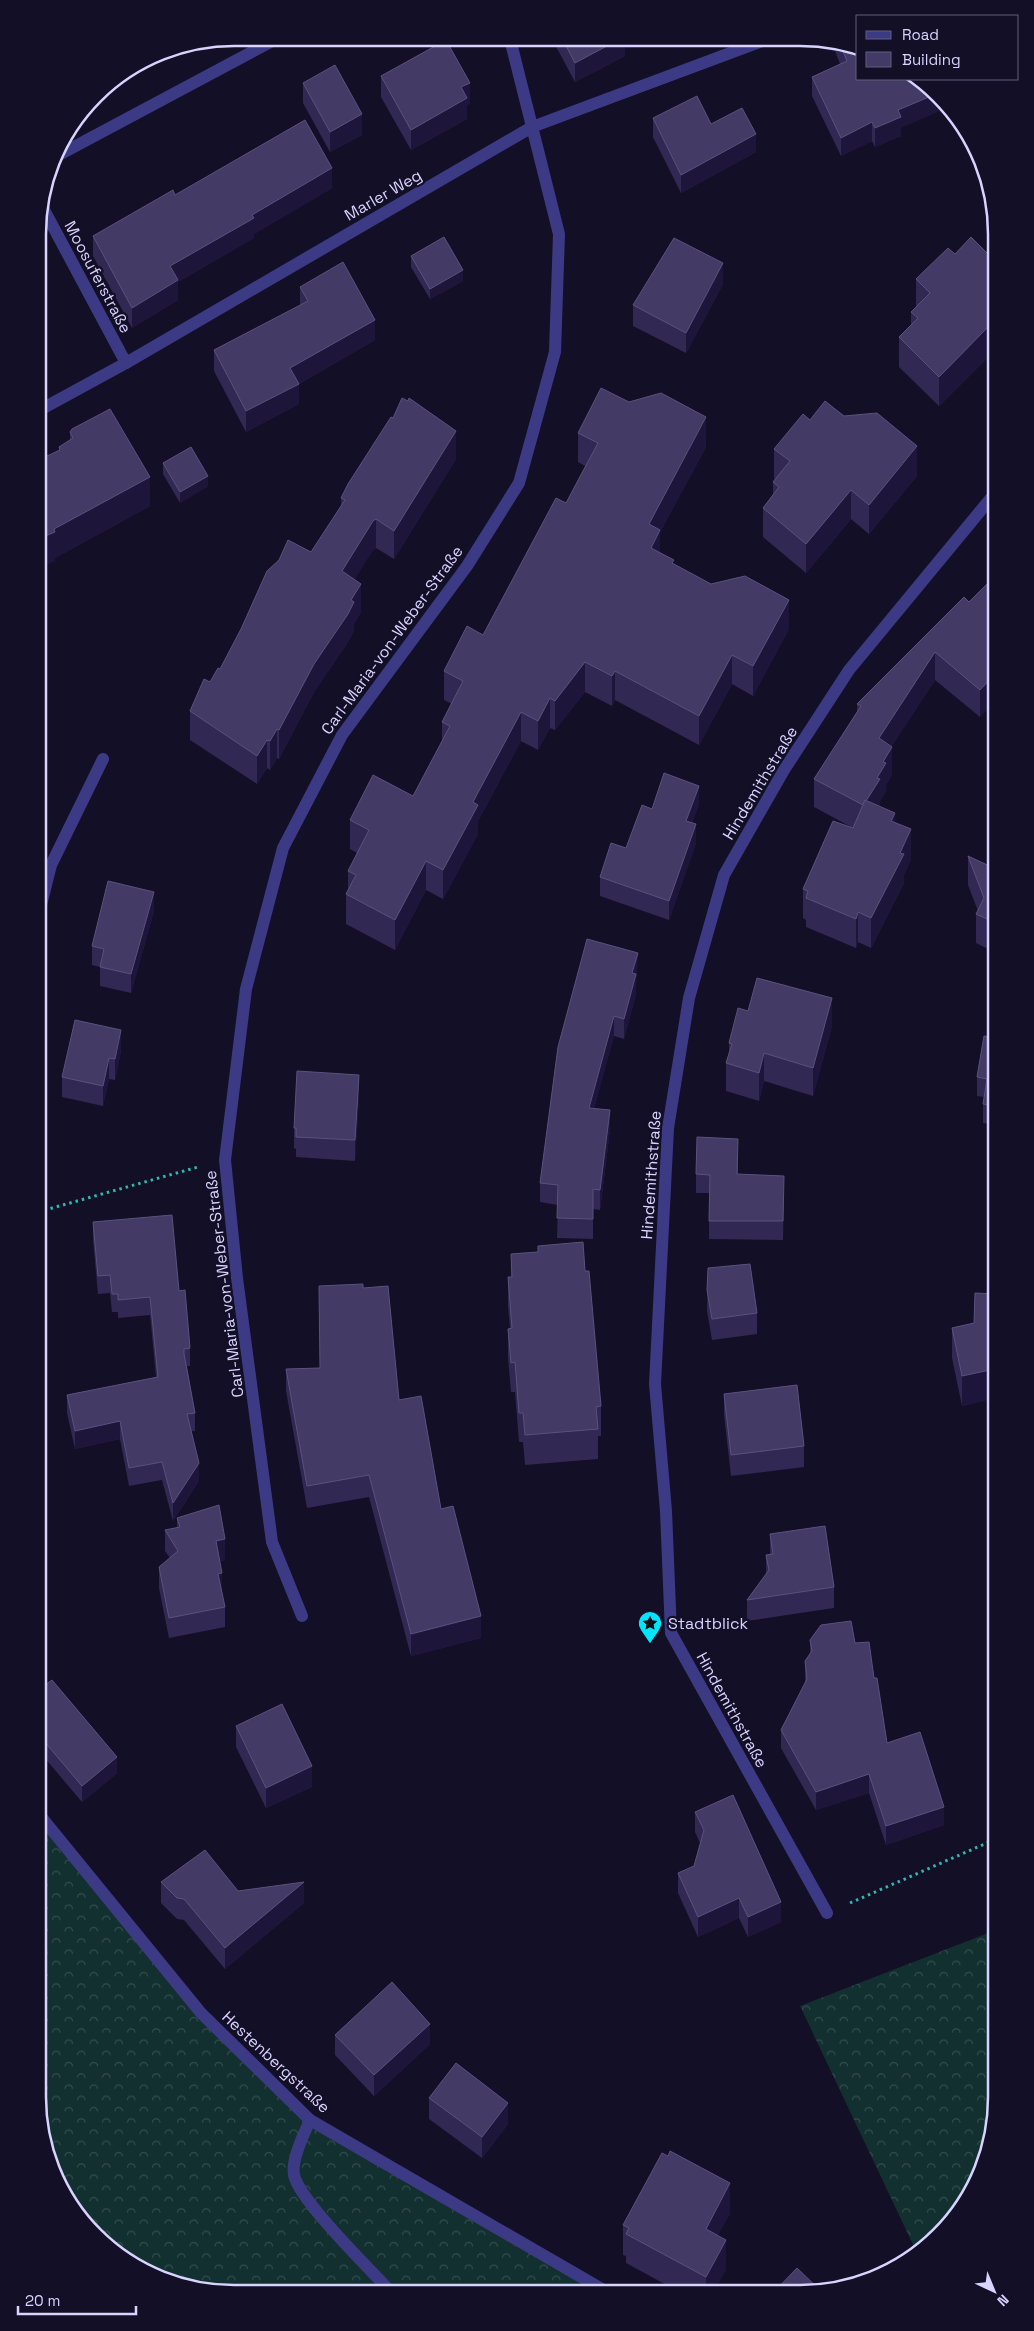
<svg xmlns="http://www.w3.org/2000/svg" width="1034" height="2331" font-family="'Space Grotesk',sans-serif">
<defs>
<pattern id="forest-crowns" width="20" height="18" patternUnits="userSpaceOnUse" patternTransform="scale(1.25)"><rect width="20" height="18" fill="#12302f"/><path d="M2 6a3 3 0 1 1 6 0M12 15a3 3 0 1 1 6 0" fill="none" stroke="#344d4e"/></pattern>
</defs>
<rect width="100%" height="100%" fill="#130f26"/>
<!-- forest -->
<g fill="url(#forest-crowns)">
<path d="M 38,1813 L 201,2013 L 310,2120 L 607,2292 L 196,2290 L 148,2273 L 104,2244 L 71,2206 L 44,2148 L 38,2096 Z"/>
<path d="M 996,1930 L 996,2110 L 981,2172 L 948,2226 L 917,2253 L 800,2006 Z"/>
</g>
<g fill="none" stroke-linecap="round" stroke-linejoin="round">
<!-- path -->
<g stroke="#2fb8b0" stroke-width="3" stroke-dasharray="2.5 4" stroke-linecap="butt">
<path d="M 38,1212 L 198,1167"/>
<path d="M 850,1903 L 996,1839"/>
</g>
<!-- minor -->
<g stroke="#3d3a85" stroke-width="12">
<path d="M 55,157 L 278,38"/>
<path d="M 42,206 L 126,363"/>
<path d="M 38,411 L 126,363 L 532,127 L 762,41"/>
<path d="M 38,917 L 51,865 L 103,759"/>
<path d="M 302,1616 L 272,1542 L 237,1278 L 225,1160 L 246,989 L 283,848 L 342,735 L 467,566 L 519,483 L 555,352 L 559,234 L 510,39"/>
<path d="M 38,1813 L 201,2013 L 310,2120 L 607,2292"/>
<path d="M 827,1913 L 671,1633 L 666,1511 L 655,1384 L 668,1128 L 689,998 L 724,875 L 784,770 L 849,670 L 996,492"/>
<path d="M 310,2120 C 304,2134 291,2160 294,2175 C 299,2200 369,2268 390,2291"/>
</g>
</g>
<!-- wall -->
<g fill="#312854">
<path d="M 552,39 L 625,40 L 625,56 L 575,82 Z"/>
<path d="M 834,41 L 838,41 L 858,48 L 901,128 L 901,136 L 875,147 L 872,141 L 841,156 L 812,96 L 812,77 L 840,64 L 834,48 Z"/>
<path d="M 381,76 L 470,103 L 467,105 L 467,119 L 411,150 L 381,97 Z"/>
<path d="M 303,83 L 362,135 L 330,152 L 303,103 Z"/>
<path d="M 653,118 L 711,124 L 756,152 L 681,193 L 653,137 Z"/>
<path d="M 332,188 L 254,234 L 254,238 L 178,282 L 178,300 L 132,328 L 93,256 L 93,236 L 175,195 Z"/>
<path d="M 955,254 L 996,254 L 996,365 L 988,357 L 939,406 L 899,367 L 899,337 L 911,325 L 911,312 L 916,307 L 916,279 Z"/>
<path d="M 411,256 L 463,281 L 430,299 L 411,267 Z"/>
<path d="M 723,284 L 686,353 L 633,326 L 633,305 Z"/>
<path d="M 300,287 L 375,340 L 299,384 L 299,404 L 246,432 L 214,371 L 214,350 L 300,306 Z"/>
<path d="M 810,420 L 917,476 L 869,534 L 851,519 L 806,573 L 763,537 L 763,508 L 773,495 L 773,482 L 775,479 L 774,478 L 774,449 Z"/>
<path d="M 70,432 L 150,506 L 55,558 L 55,561 L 45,457 L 59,450 L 59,447 L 70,441 Z"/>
<path d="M 578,433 L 706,447 L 660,532 L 660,553 L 674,564 L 789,629 L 753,696 L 732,684 L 699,745 L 615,700 L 612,706 L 585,692 L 555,730 L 550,728 L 538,750 L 521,741 L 478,821 L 478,834 L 443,899 L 426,890 L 395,950 L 346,924 L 346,894 L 348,890 L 348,871 L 357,853 L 350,849 L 350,820 L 413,796 L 442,741 L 442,722 L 452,704 L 444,700 L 444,671 L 483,635 L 566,503 L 585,466 L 578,462 Z"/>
<path d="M 456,459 L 394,559 L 376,548 L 373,550 L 354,579 L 361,612 L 354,624 L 354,630 L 348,642 L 314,692 L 279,759 L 277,758 L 270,770 L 267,768 L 257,784 L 190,740 L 190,711 L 220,669 L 311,552 L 341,506 L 341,498 Z"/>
<path d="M 163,463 L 208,486 L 180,503 L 163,474 Z"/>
<path d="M 996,575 L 980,717 L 935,680 L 891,747 L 892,775 L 886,785 L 886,791 L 880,801 L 880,807 L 895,822 L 911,859 L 904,875 L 904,883 L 871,948 L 858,942 L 856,948 L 806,927 L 806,920 L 803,918 L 803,889 L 853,828 L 814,807 L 814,779 L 857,712 L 857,704 L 969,602 Z"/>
<path d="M 699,804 L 692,823 L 696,843 L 669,920 L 600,896 L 600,877 L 626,848 L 652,809 Z"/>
<path d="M 968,856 L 996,869 L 996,953 L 976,943 L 976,914 L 978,911 L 968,885 Z"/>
<path d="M 154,911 L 131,993 L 100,986 L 100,967 L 92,965 L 92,946 Z"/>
<path d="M 638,973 L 636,977 L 636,994 L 624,1039 L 614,1036 L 594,1108 L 610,1130 L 600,1210 L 593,1209 L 593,1239 L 557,1238 L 558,1205 L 540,1202 L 540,1183 L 558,1047 Z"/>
<path d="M 748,1011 L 832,1026 L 813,1096 L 764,1081 L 759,1101 L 726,1091 L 726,1063 L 729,1055 L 729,1043 Z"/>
<path d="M 996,1038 L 996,1125 L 983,1123 L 983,1104 L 984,1097 L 977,1096 L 977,1077 Z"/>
<path d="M 121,1051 L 115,1080 L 109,1079 L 103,1106 L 62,1097 L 62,1077 Z"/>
<path d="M 359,1096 L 355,1161 L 296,1157 L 296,1149 L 294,1148 L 294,1128 Z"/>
<path d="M 738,1157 L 738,1174 L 784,1194 L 783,1240 L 709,1239 L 709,1193 L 696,1193 L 696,1174 Z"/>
<path d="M 93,1222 L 179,1291 L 190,1348 L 190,1366 L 187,1366 L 195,1413 L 195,1431 L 191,1431 L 199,1481 L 173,1521 L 162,1480 L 129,1486 L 120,1439 L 75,1449 L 67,1413 L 67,1395 L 156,1377 L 150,1315 L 118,1318 L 118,1312 L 112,1312 L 110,1293 L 98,1294 L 93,1240 Z"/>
<path d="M 538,1246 L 585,1271 L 601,1406 L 601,1436 L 598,1436 L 598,1459 L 525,1465 L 523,1442 L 519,1442 L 515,1392 L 511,1392 L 508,1358 L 508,1329 L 510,1328 L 508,1307 L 508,1277 L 511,1277 L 511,1254 L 538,1252 Z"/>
<path d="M 708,1268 L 757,1313 L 757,1334 L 712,1340 L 707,1311 Z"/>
<path d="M 363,1288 L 399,1400 L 441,1509 L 481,1638 L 411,1656 L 369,1497 L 307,1508 L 286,1391 L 286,1369 L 320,1368 Z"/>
<path d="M 996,1294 L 996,1422 L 990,1399 L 962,1406 L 952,1358 L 952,1328 L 974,1323 Z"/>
<path d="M 724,1394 L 804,1446 L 804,1467 L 731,1476 L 724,1415 Z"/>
<path d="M 177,1518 L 225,1560 L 220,1561 L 222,1592 L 225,1607 L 225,1627 L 169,1638 L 159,1588 L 159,1567 L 170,1558 L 165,1551 L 165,1530 L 177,1528 Z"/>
<path d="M 770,1534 L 834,1587 L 834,1608 L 747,1621 L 747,1600 L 766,1574 L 766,1555 L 770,1554 Z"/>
<path d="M 810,1640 L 855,1643 L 874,1678 L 887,1743 L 944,1825 L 886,1845 L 869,1793 L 816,1810 L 781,1748 L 781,1730 L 805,1683 L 805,1661 L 810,1653 Z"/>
<path d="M 38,1690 L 117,1773 L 82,1802 L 38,1750 Z"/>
<path d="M 236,1726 L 312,1787 L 266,1808 L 236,1747 Z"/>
<path d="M 695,1812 L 781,1922 L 748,1937 L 739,1918 L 698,1937 L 678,1893 L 678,1873 L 694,1866 L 700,1843 L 695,1832 Z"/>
<path d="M 161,1882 L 238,1891 L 304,1903 L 225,1969 L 184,1920 L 177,1919 L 161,1903 Z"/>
<path d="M 335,2035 L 430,2044 L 374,2096 L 335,2055 Z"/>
<path d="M 429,2098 L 508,2124 L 482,2158 L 429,2119 Z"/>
<path d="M 730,2213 L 718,2235 L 726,2269 L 713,2293 L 681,2293 L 626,2263 L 626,2256 L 623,2255 L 623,2225 Z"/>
</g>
<!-- shaded-wall -->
<g fill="#1d163a">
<path d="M 618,40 L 625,40 L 625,56 L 575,82 L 575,63 Z"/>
<path d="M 187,47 L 114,85 L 102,90 L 104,87 L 159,52 Z"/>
<path d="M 470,83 L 470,103 L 467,105 L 467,119 L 411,150 L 411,130 L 461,87 Z"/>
<path d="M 936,94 L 947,108 L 901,128 L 901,136 L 875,147 L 875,128 L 898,110 Z"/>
<path d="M 362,114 L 362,135 L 330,152 L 330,132 Z"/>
<path d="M 872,122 L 872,141 L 841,156 L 841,138 Z"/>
<path d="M 756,134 L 756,152 L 681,193 L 681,175 Z"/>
<path d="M 332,168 L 332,188 L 254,234 L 254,238 L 178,282 L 178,300 L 132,328 L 132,308 L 170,266 L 252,215 Z"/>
<path d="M 723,263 L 723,284 L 686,353 L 686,333 Z"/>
<path d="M 463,270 L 463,281 L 430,299 L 430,289 Z"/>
<path d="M 375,320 L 375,340 L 299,384 L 299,404 L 246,432 L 246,411 L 290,368 Z"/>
<path d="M 988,327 L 988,357 L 939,406 L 939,377 Z"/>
<path d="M 706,417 L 706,447 L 660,532 L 660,560 L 651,578 L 649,524 Z"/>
<path d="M 456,431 L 456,459 L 394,559 L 394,531 Z"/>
<path d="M 917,446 L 917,476 L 869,534 L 869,505 Z"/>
<path d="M 208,476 L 208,486 L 180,503 L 180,492 Z"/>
<path d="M 150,477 L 150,506 L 55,558 L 55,561 L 38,569 L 38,539 L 54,529 Z"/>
<path d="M 851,490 L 851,519 L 806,573 L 806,544 Z"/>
<path d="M 376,519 L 376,548 L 373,550 L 342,600 L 342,571 L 373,521 Z"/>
<path d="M 361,584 L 361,612 L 354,624 L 354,630 L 348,642 L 314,692 L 279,759 L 279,730 L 314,664 Z"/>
<path d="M 789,600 L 789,629 L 753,696 L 753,666 Z"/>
<path d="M 935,652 L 935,680 L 879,766 L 879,738 Z"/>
<path d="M 732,655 L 732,684 L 699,745 L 699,716 Z"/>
<path d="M 585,662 L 585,692 L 555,730 L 555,701 Z"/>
<path d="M 615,671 L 615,700 L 612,706 L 612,676 Z"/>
<path d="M 996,673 L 996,701 L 980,717 L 980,690 Z"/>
<path d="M 550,698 L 550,728 L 538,750 L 538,721 Z"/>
<path d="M 521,712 L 521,741 L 478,821 L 478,834 L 443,899 L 443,870 L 473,802 Z"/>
<path d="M 277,729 L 277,758 L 270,770 L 270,741 Z"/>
<path d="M 267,740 L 267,768 L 257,784 L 257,756 Z"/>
<path d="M 892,747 L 892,775 L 886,785 L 886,791 L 880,801 L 880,807 L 863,805 L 877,778 L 883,762 Z"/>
<path d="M 699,786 L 699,804 L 686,839 L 686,821 Z"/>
<path d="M 895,813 L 895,842 L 891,821 Z"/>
<path d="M 696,824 L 696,843 L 669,920 L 669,901 Z"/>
<path d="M 911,829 L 911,859 L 904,875 L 904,883 L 871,948 L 871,918 Z"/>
<path d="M 426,861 L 426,890 L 395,950 L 395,920 Z"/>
<path d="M 154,892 L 154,911 L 131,993 L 131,974 Z"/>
<path d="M 858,912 L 858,942 L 856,948 L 856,919 Z"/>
<path d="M 638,953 L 636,994 L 624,1039 L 624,1019 L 632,973 Z"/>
<path d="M 832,998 L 832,1026 L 813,1096 L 813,1068 Z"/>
<path d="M 614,1016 L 614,1036 L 589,1128 L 589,1108 Z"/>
<path d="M 121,1030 L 121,1051 L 115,1080 L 115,1059 Z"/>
<path d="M 764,1053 L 764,1081 L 759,1101 L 759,1073 Z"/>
<path d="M 109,1058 L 109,1079 L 103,1106 L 103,1086 Z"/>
<path d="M 359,1075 L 359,1096 L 355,1161 L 355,1140 Z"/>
<path d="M 610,1110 L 610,1130 L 600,1210 L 600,1190 Z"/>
<path d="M 784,1176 L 784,1194 L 783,1240 L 783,1221 Z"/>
<path d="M 990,1370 L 990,1399 L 962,1406 L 962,1376 Z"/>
<path d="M 120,1421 L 120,1439 L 75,1449 L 75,1431 Z"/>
<path d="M 199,1463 L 199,1481 L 173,1521 L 173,1503 Z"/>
<path d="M 225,1539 L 225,1560 L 216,1562 L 216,1541 Z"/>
<path d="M 222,1573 L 222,1594 L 218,1574 Z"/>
<path d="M 481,1616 L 481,1638 L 411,1656 L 411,1634 Z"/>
<path d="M 117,1757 L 117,1773 L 82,1802 L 82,1786 Z"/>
<path d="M 312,1766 L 312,1787 L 266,1808 L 266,1788 Z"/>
<path d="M 869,1774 L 869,1793 L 816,1810 L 816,1792 Z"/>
<path d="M 944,1807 L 944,1825 L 886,1845 L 886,1826 Z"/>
<path d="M 304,1882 L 304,1903 L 225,1969 L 225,1948 Z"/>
<path d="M 739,1898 L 739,1918 L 698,1937 L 698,1917 Z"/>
<path d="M 781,1902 L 781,1922 L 748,1937 L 748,1917 Z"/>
<path d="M 430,2024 L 430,2044 L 374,2096 L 374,2075 Z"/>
<path d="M 508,2103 L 508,2124 L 482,2158 L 482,2137 Z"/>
<path d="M 730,2183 L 730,2213 L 706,2258 L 706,2229 Z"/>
<path d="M 726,2240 L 726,2269 L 713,2293 L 706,2293 L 706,2277 Z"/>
</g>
<!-- building -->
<g fill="#433a66" stroke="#5a527e">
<path d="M 446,40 L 470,83 L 461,87 L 467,98 L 411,130 L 381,76 Z"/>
<path d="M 563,40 L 618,40 L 575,63 Z"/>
<path d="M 839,42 L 858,48 L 858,79 L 918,79 L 930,87 L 936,94 L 898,110 L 901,117 L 875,128 L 872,122 L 841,138 L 812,77 L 847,61 Z"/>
<path d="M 335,65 L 362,114 L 330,132 L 303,83 Z"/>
<path d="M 697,96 L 711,124 L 742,108 L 756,134 L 681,175 L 653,118 Z"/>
<path d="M 305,120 L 332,168 L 252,215 L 254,218 L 170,266 L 178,280 L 132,308 L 93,236 L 173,190 L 175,195 Z"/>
<path d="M 444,237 L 463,270 L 430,289 L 411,256 Z"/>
<path d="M 971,237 L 988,254 L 996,254 L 996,336 L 988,327 L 939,377 L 899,337 L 918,318 L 911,312 L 930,293 L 916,279 L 948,248 L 955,254 Z"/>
<path d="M 674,238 L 723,263 L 686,333 L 633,305 Z"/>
<path d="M 343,262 L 375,320 L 290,368 L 299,384 L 246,411 L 214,350 L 308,301 L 300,287 Z"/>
<path d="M 601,388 L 629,402 L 661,393 L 706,417 L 649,524 L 660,530 L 651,548 L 674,560 L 672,563 L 711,584 L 745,576 L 789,600 L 753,666 L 732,655 L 699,716 L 615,671 L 612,676 L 585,662 L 555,701 L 550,698 L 538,721 L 521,712 L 473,802 L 478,805 L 443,870 L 426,861 L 395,920 L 346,894 L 356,875 L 348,871 L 369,830 L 350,820 L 373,775 L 413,796 L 450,726 L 442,722 L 463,681 L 444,671 L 467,626 L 483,635 L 556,498 L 566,503 L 598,443 L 578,433 Z"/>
<path d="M 402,398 L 408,401 L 409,398 L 456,431 L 394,531 L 376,519 L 373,521 L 342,571 L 361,584 L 351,600 L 354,602 L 348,614 L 314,664 L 279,730 L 277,729 L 270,741 L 267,740 L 257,756 L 190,711 L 204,679 L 210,682 L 218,668 L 220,669 L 241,629 L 267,571 L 279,560 L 288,540 L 311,552 L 343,503 L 345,500 L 341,498 L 348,484 L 391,417 L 393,418 Z"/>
<path d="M 825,401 L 844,416 L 877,413 L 917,446 L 869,505 L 851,490 L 806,544 L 763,508 L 779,487 L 773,482 L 790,461 L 774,449 L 803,414 L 810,420 Z"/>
<path d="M 110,409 L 150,477 L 54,529 L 55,532 L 38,539 L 38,463 L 46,460 L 45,457 L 60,450 L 59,447 L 73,438 L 70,432 L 72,429 Z"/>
<path d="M 191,447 L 208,476 L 180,492 L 163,463 Z"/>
<path d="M 996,575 L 996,673 L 980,690 L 935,652 L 879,738 L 892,747 L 883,762 L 886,763 L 877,778 L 880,779 L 866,801 L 865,800 L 863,805 L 814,779 L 861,706 L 857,704 L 964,597 L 969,602 Z"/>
<path d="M 664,773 L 699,786 L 686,821 L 696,824 L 669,901 L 600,877 L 611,843 L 626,848 L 642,805 L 652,809 Z"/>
<path d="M 865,800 L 895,813 L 891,821 L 911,829 L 900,853 L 904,854 L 871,918 L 858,912 L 856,919 L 806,898 L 808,891 L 803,889 L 833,821 L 853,828 Z"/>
<path d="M 968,856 L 996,869 L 996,923 L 976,914 L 984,898 Z"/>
<path d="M 108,881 L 154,892 L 131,974 L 100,967 L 104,949 L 92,946 Z"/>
<path d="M 587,939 L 638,953 L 632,973 L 636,974 L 624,1019 L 614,1016 L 589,1108 L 610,1110 L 600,1190 L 593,1189 L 593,1219 L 557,1218 L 558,1185 L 540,1183 L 558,1047 Z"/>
<path d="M 757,978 L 832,998 L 813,1068 L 764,1053 L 759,1073 L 726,1063 L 732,1044 L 729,1043 L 738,1008 L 748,1011 Z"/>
<path d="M 75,1020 L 121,1030 L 115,1059 L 109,1058 L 103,1086 L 62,1077 Z"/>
<path d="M 984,1036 L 996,1038 L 996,1106 L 983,1104 L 987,1079 L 977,1077 Z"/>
<path d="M 297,1071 L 359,1075 L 355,1140 L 296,1137 L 296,1128 L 294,1128 Z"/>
<path d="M 697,1137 L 738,1139 L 737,1174 L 784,1176 L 783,1221 L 709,1221 L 710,1175 L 696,1174 Z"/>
<path d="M 172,1215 L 179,1291 L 185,1290 L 190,1348 L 184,1349 L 184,1354 L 195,1413 L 187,1414 L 199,1463 L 173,1503 L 162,1462 L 129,1468 L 120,1421 L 75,1431 L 67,1395 L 158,1377 L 150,1297 L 118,1300 L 118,1294 L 112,1294 L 110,1275 L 98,1276 L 93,1222 Z"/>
<path d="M 583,1242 L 585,1271 L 589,1271 L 601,1406 L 596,1407 L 598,1429 L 525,1435 L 523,1413 L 519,1413 L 515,1362 L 511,1363 L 508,1329 L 512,1328 L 508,1277 L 512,1277 L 511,1254 L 538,1252 L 538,1246 Z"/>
<path d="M 750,1264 L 757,1313 L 712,1319 L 707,1290 L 708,1268 Z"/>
<path d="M 363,1284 L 363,1288 L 388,1286 L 399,1400 L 421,1396 L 441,1509 L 453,1506 L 481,1616 L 411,1634 L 369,1475 L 307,1486 L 286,1369 L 320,1368 L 319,1286 Z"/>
<path d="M 975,1293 L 996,1294 L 996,1392 L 990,1370 L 962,1376 L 952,1328 L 974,1323 Z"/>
<path d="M 797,1385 L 804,1446 L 731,1455 L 724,1394 Z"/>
<path d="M 219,1505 L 225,1539 L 216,1541 L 222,1573 L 218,1574 L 225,1607 L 169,1618 L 159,1567 L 178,1551 L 165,1530 L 180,1527 L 177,1518 Z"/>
<path d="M 825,1526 L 834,1587 L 747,1600 L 769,1570 L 766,1555 L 773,1554 L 770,1534 Z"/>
<path d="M 851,1621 L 855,1643 L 869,1642 L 874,1678 L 877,1678 L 887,1743 L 920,1732 L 944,1807 L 886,1826 L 869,1774 L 816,1792 L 781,1730 L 807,1679 L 805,1661 L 812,1651 L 810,1640 L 821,1625 Z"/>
<path d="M 52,1680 L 117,1757 L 82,1786 L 38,1734 L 38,1690 Z"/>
<path d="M 282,1704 L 312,1766 L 266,1788 L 236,1726 Z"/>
<path d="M 733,1795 L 781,1902 L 748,1917 L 739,1898 L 698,1917 L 678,1873 L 694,1866 L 704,1830 L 695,1812 Z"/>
<path d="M 205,1850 L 238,1891 L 304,1882 L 225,1948 L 184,1899 L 177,1898 L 161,1882 Z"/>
<path d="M 392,1982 L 430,2024 L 374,2075 L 335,2035 Z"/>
<path d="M 456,2063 L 508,2103 L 482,2137 L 429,2098 Z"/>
<path d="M 670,2151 L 730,2183 L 706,2229 L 726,2240 L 706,2277 L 626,2234 L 629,2228 L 623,2225 L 662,2153 L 668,2156 Z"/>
<path d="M 899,2262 L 901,2264 L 894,2267 Z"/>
<path d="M 797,2268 L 821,2291 L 799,2294 L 773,2293 Z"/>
</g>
<!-- icons -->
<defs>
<g id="sight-pin" transform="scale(1.25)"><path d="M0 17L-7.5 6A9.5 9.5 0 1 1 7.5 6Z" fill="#00e5ff" stroke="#130f26"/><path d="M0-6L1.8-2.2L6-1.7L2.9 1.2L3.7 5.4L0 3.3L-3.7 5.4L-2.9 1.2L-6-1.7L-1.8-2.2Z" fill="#111"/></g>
</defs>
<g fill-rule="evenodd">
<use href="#sight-pin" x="650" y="1623"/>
</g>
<g text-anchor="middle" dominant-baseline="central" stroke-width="4.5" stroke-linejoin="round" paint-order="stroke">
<!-- street labels -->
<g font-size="16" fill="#d9d4ff" stroke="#130f26">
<text transform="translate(383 195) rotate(-30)">Marler Weg</text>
<text transform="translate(98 277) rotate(62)">Moosuferstraße</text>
<text transform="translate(392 640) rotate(-54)">Carl-Maria-von-Weber-Straße</text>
<text transform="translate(760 783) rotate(-59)">Hindemithstraße</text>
<text transform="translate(651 1175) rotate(-86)">Hindemithstraße</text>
<text transform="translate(224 1284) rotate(-97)">Carl-Maria-von-Weber-Straße</text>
<text transform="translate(732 1710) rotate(61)">Hindemithstraße</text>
<text transform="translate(276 2062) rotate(43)">Hestenbergstraße</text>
</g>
<!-- poi labels -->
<g font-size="16" fill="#d9d4ff" stroke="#130f26" text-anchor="start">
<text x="668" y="1623">Stadtblick</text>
</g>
</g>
<!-- crop -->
<path d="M0 0H1034V2331H0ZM234 46H800A188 188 0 0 1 988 234V2097A188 188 0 0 1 800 2285H234A188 188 0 0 1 46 2097V234A188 188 0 0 1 234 46Z" fill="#130f26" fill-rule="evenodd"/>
<path fill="none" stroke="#d9d4ff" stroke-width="2.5" d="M234 46H800A188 188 0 0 1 988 234V2097A188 188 0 0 1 800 2285H234A188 188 0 0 1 46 2097V234A188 188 0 0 1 234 46Z"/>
<!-- legend -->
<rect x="856" y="15" width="162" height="65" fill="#130f26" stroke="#625e7d"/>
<rect x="866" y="31" width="25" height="8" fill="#3d3a85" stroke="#625e7d"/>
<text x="902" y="40" font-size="15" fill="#d9d4ff">Road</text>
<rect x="866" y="52" width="25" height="15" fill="#433a66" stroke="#625e7d"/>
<text x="902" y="65" font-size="15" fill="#d9d4ff">Building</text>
<!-- north arrow -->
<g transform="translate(994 2291) rotate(136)" stroke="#130f26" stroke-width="4" paint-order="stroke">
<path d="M0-4L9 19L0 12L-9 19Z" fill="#d9d4ff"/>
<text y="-8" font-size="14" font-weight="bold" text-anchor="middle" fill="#d9d4ff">N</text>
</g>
<!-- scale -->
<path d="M18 2306v8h118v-8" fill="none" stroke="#d9d4ff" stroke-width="2.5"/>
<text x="25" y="2306" font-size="15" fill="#d9d4ff" stroke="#130f26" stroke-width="4" paint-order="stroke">20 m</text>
</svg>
